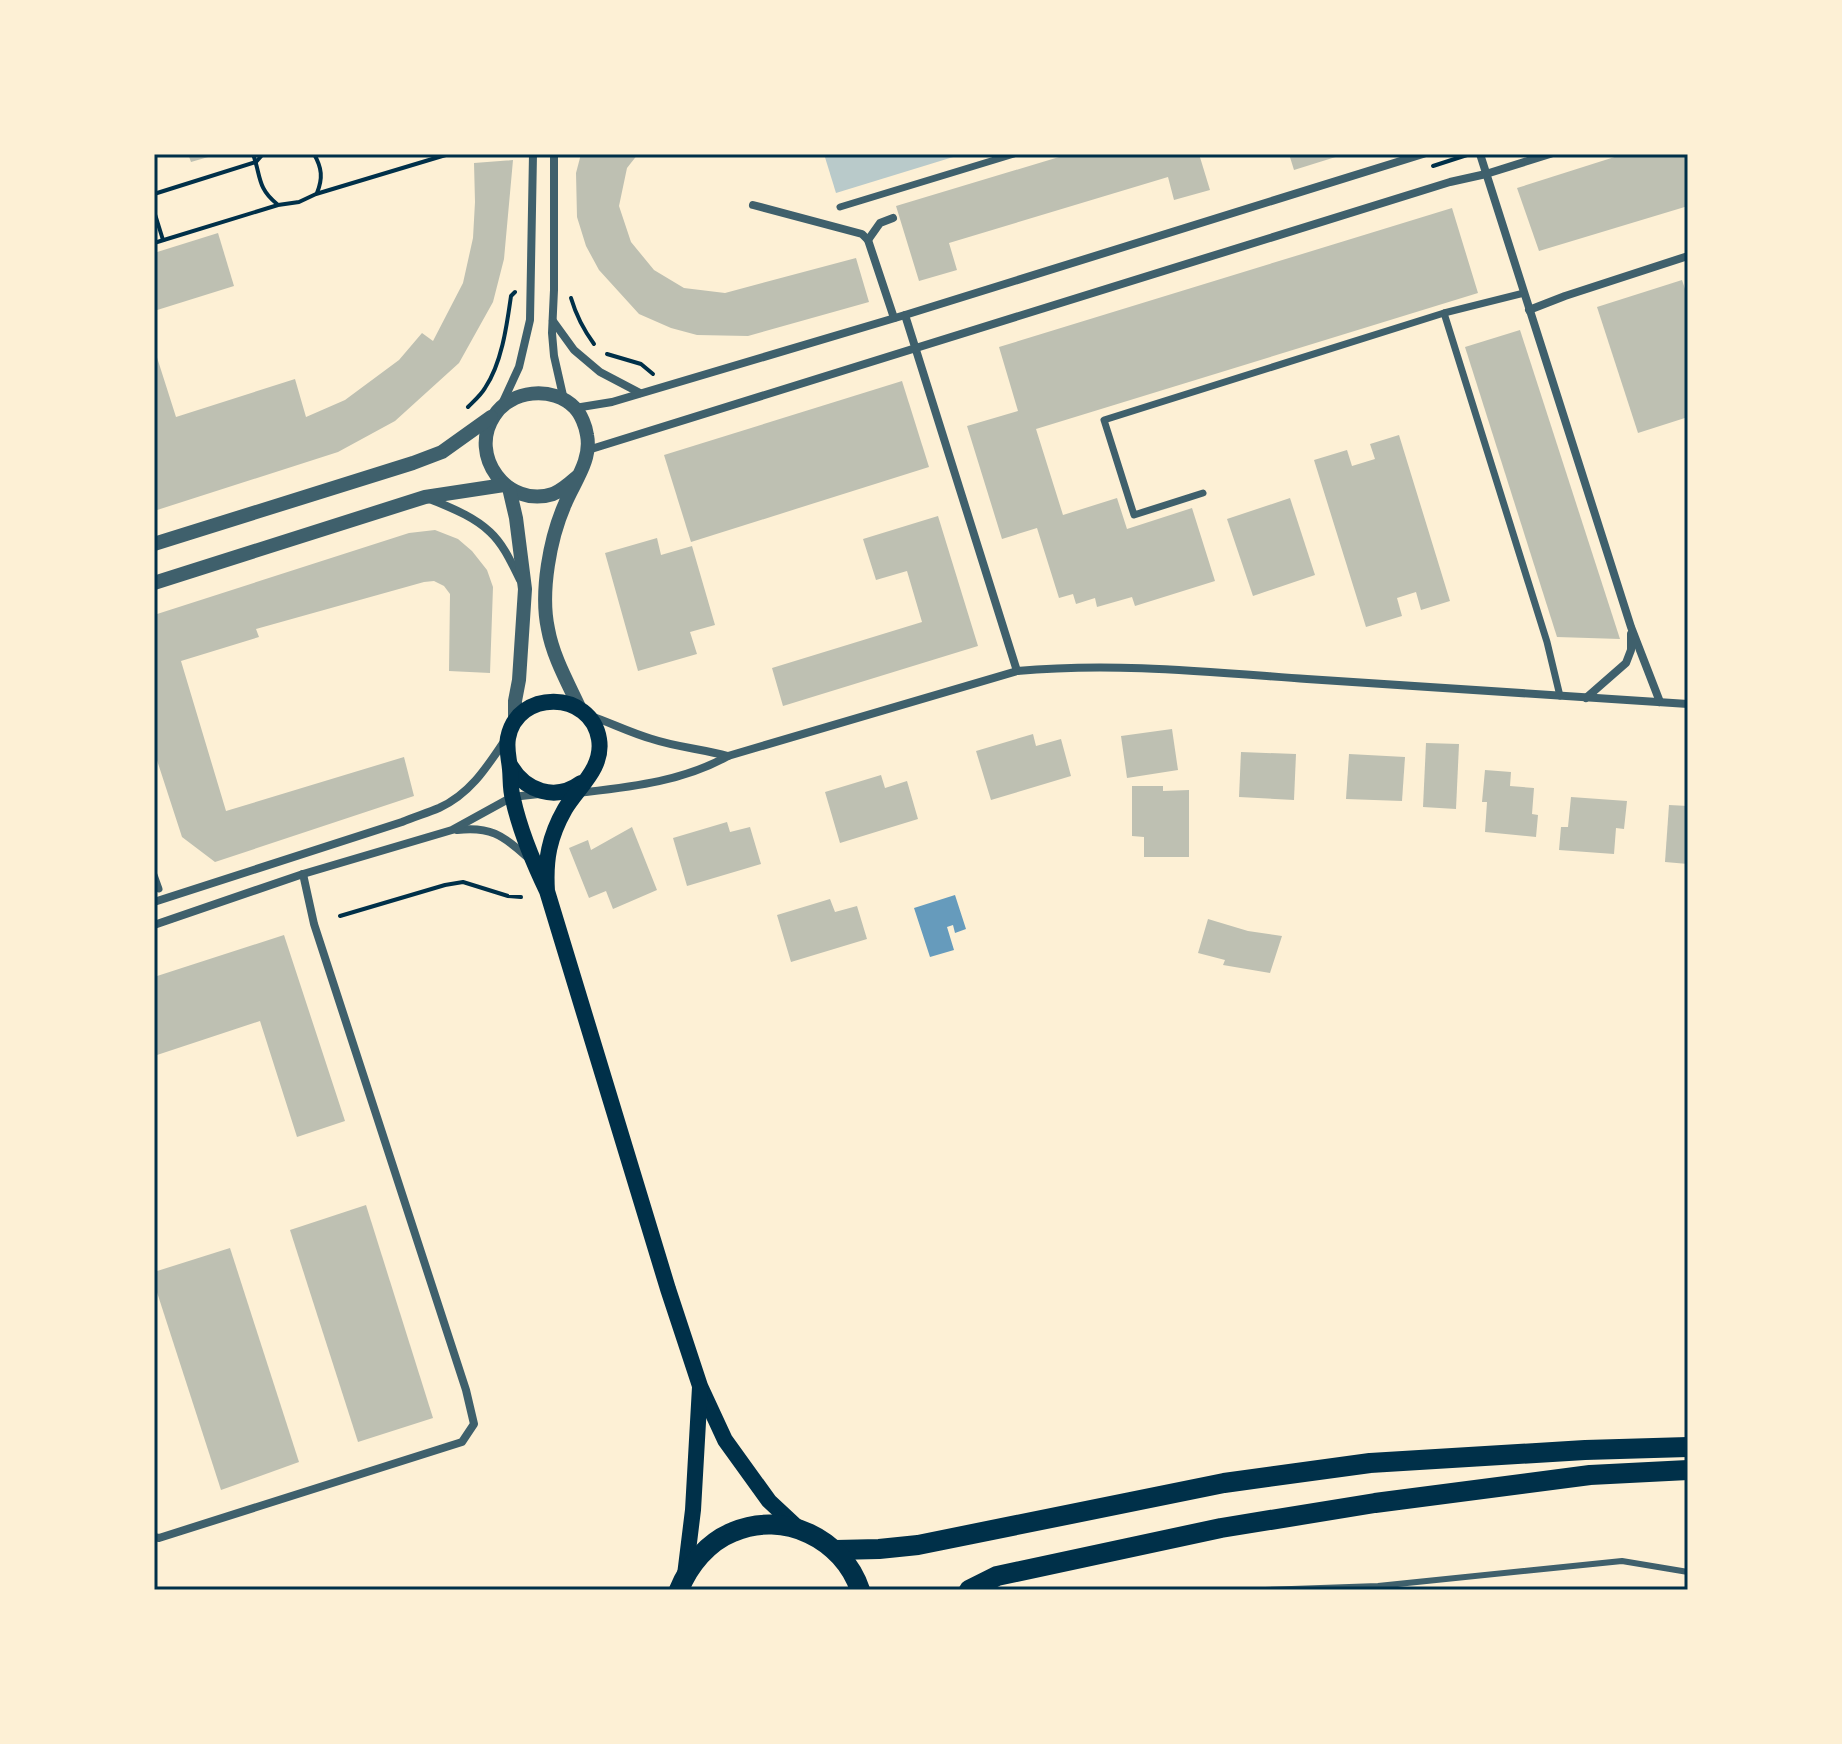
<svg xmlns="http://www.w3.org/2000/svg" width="1842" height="1744" font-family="'Asap Condensed',sans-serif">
<rect width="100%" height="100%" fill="#fdf0d5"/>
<!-- green -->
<path fill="#b9caca" d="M 824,154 L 963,154 L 836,193 Z"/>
<!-- water -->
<path fill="#669bbc" d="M 955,895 L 966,929 L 955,933 L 953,925 L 947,927 L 954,950 L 930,957 L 914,908 Z"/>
<!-- building -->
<g fill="#bec0b2">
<path d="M 188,154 L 215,154 L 215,155 L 191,162 Z"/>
<path d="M 581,154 L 638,154 L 627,168 L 619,206 L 631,242 L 654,270 L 684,288 L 725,293 L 856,258 L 869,302 L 748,336 L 697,335 L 671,328 L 639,314 L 599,270 L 586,246 L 577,217 L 576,173 Z"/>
<path d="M 1069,154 L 1199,154 L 1210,190 L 1174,200 L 1168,177 L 949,243 L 957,270 L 919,281 L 896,206 Z"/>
<path d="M 1289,154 L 1342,154 L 1342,155 L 1294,170 Z"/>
<path d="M 1624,154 L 1688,154 L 1688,206 L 1539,251 L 1517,188 Z"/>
<path d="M 513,160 L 504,259 L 493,302 L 459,363 L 395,421 L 338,452 L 154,511 L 154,348 L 176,417 L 295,379 L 306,417 L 345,400 L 399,360 L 422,333 L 433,341 L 463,283 L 473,238 L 475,202 L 474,163 Z"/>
<path d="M 1452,208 L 1478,293 L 1036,429 L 1063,515 L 1117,498 L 1127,529 L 1192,508 L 1215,581 L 1135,606 L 1132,597 L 1097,607 L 1095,598 L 1076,604 L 1073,594 L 1059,598 L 1037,528 L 1002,539 L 967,426 L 1018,411 L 999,347 Z"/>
<path d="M 218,233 L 234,286 L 154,311 L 154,253 Z"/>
<path d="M 1682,280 L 1688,298 L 1688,417 L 1638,433 L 1597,307 Z"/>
<path d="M 1520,330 L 1620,639 L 1557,637 L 1465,347 Z"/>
<path d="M 902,381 L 929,467 L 691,542 L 664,455 Z"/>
<path d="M 1399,435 L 1450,601 L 1421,610 L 1416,592 L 1397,598 L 1402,616 L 1366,627 L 1314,460 L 1347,450 L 1352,466 L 1375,459 L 1370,444 Z"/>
<path d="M 1290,498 L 1315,575 L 1253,596 L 1227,519 Z"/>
<path d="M 938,516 L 978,646 L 783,706 L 772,668 L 922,622 L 907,571 L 876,580 L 863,539 Z"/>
<path d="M 435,530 L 458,539 L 472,551 L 487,570 L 493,587 L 490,673 L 449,671 L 450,594 L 444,586 L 434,581 L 424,582 L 256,629 L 259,637 L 181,661 L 226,811 L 404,757 L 414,796 L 215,862 L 182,837 L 154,751 L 154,615 L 409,533 Z"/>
<path d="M 657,538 L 661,555 L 692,546 L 715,625 L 690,632 L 697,654 L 638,671 L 605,553 Z"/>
<path d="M 1172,729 L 1178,770 L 1127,778 L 1121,736 Z"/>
<path d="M 1033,734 L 1036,746 L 1061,739 L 1071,776 L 991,800 L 976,751 Z"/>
<path d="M 1426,743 L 1459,744 L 1456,809 L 1423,807 Z"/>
<path d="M 1241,752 L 1296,754 L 1294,800 L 1239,797 Z"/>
<path d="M 1349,754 L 1405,757 L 1402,801 L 1346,799 Z"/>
<path d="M 1485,770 L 1511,772 L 1510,786 L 1534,788 L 1532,814 L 1538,815 L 1536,837 L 1485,832 L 1487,802 L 1482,802 Z"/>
<path d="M 881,775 L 885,788 L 907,781 L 918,819 L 840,843 L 825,792 Z"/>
<path d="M 1132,786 L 1163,786 L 1163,791 L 1189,790 L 1189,857 L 1144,857 L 1144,837 L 1132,836 Z"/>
<path d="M 1571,797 L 1627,801 L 1624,829 L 1616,828 L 1614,854 L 1559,850 L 1561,827 L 1568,827 Z"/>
<path d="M 1669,805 L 1688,806 L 1688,864 L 1665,862 Z"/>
<path d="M 727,822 L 730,832 L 750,827 L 761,864 L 687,886 L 673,838 Z"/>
<path d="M 632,827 L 657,890 L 613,909 L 606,891 L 589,898 L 569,848 L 588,840 L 591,850 Z"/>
<path d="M 830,899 L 835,912 L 857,906 L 867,939 L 791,962 L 777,915 Z"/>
<path d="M 1208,919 L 1248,931 L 1282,936 L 1270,973 L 1223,965 L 1225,960 L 1198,953 Z"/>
<path d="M 284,935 L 345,1121 L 297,1137 L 260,1021 L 154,1056 L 154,977 Z"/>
<path d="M 366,1205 L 433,1418 L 358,1442 L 290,1230 Z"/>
<path d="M 230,1248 L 299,1462 L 221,1490 L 154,1283 L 154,1272 Z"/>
</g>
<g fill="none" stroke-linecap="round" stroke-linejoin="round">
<!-- path -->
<g stroke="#003049" stroke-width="4">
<path d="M 253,154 C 261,176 257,188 277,204"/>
<path d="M 314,154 C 322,168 323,178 317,193"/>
<path d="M 1433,166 L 1467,155"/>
<path d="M 154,194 L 256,162 L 263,154"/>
<path d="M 154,211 L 163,240"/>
<path d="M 154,243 L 278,205 L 299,202 L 316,194 L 449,154"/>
<path d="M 571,298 C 576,315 583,329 594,344"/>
<path d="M 607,354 L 641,364 L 653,374"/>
<path d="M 468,407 C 474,401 481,395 485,388 C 502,363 507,324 511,296 L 515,292"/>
<path d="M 340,916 L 445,885 L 463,882 L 508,896 L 521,897"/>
</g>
<!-- service -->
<path stroke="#3f606c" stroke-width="6" d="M 1265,1590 L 1378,1586 L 1622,1561 L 1688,1572"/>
<!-- pedestrian -->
<g stroke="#3f606c" stroke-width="7">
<path d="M 840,207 L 1014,154"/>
<path d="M 1444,313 L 1547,642 L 1560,696"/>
<path d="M 1203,493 L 1134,515 L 1104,420 L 1444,313 L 1524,293"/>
<path d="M 154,875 L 159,889"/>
</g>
<!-- minor -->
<g stroke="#3f606c" stroke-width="8">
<path d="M 554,154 L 554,290 L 552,333 L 554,356 L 564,400"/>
<path d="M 1480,154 L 1631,627 L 1660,702"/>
<path d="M 753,205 L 862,234 L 868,240 L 894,318"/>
<path d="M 868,240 L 880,223 L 893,218"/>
<path d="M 1529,310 L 1565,296 L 1688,256"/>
<path d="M 905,315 L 1017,671"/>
<path d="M 553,321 L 574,350 L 600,372 L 640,393"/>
<path d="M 502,404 L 519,367 L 530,320 L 533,154"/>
<path d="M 575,408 L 612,402 L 905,315 L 1423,154"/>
<path d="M 588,450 L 1450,182 L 1486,174 L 1550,154"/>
<path d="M 430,499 C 451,508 473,516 490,532 C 504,545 512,564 520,580"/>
<path d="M 1586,698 L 1626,663 L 1631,650 L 1631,634"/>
<path d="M 591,716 C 611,723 631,733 652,739 C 676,747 702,749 728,756"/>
<path d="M 578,793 C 629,787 682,782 728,756 L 1017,671 C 1114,662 1210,672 1307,679 C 1434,687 1561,695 1688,704"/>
<path d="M 457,830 C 489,826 503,835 526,856"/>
<path d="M 154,902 L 402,822 C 414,817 427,813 439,808 C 470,794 487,767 505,740"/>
<path d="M 154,925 L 303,874 L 452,830 L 512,797 L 539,794"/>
<path d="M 154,1537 L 159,1538 L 462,1442 L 474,1424 L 466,1390 L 314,924 L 303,874"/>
</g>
<!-- tertiary -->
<g stroke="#3f606c" stroke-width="14">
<path d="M 578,476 C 570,483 563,490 553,494 C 507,509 468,455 494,416 C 510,390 553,385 575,408 C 581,414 586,427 587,435 C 592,460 574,482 565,504 C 550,538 540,592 548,629 C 553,657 568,683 580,709"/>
<path d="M 509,488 L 516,518 L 525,589 L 519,680 L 515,701 L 515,721"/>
<path d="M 154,544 L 413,463 L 442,452 L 491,417"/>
<path d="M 154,583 L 425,497 L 504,485"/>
</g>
<!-- secondary -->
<g stroke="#003049" stroke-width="16">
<path d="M 510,765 C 525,791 555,802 581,783"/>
<path d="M 547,891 C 545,860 549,837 565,809 C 578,787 604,768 599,739 C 591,690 517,689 508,738 C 506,749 509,758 510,769 C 511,779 510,789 513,799 C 520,831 533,862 547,891 L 668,1289 L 700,1386 L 725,1440 L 769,1501 L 798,1528"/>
<path d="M 685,1575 L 693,1510 L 700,1387"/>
</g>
<!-- primary -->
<g stroke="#003049" stroke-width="20">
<path d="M 836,1550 L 879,1549 L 918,1545 L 1224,1483 L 1370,1463 L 1585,1450 L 1688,1447"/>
<path d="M 679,1590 C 689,1565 708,1542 733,1532 C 784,1510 843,1539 860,1590"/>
<path d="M 969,1590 L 997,1576 L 1221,1528 L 1375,1503 L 1590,1475 L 1688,1470"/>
</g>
</g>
<!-- border -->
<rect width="1842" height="1744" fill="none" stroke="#fdf0d5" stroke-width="312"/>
<rect x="156" y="156" width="1530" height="1432" fill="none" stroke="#003049" stroke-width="3"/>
</svg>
